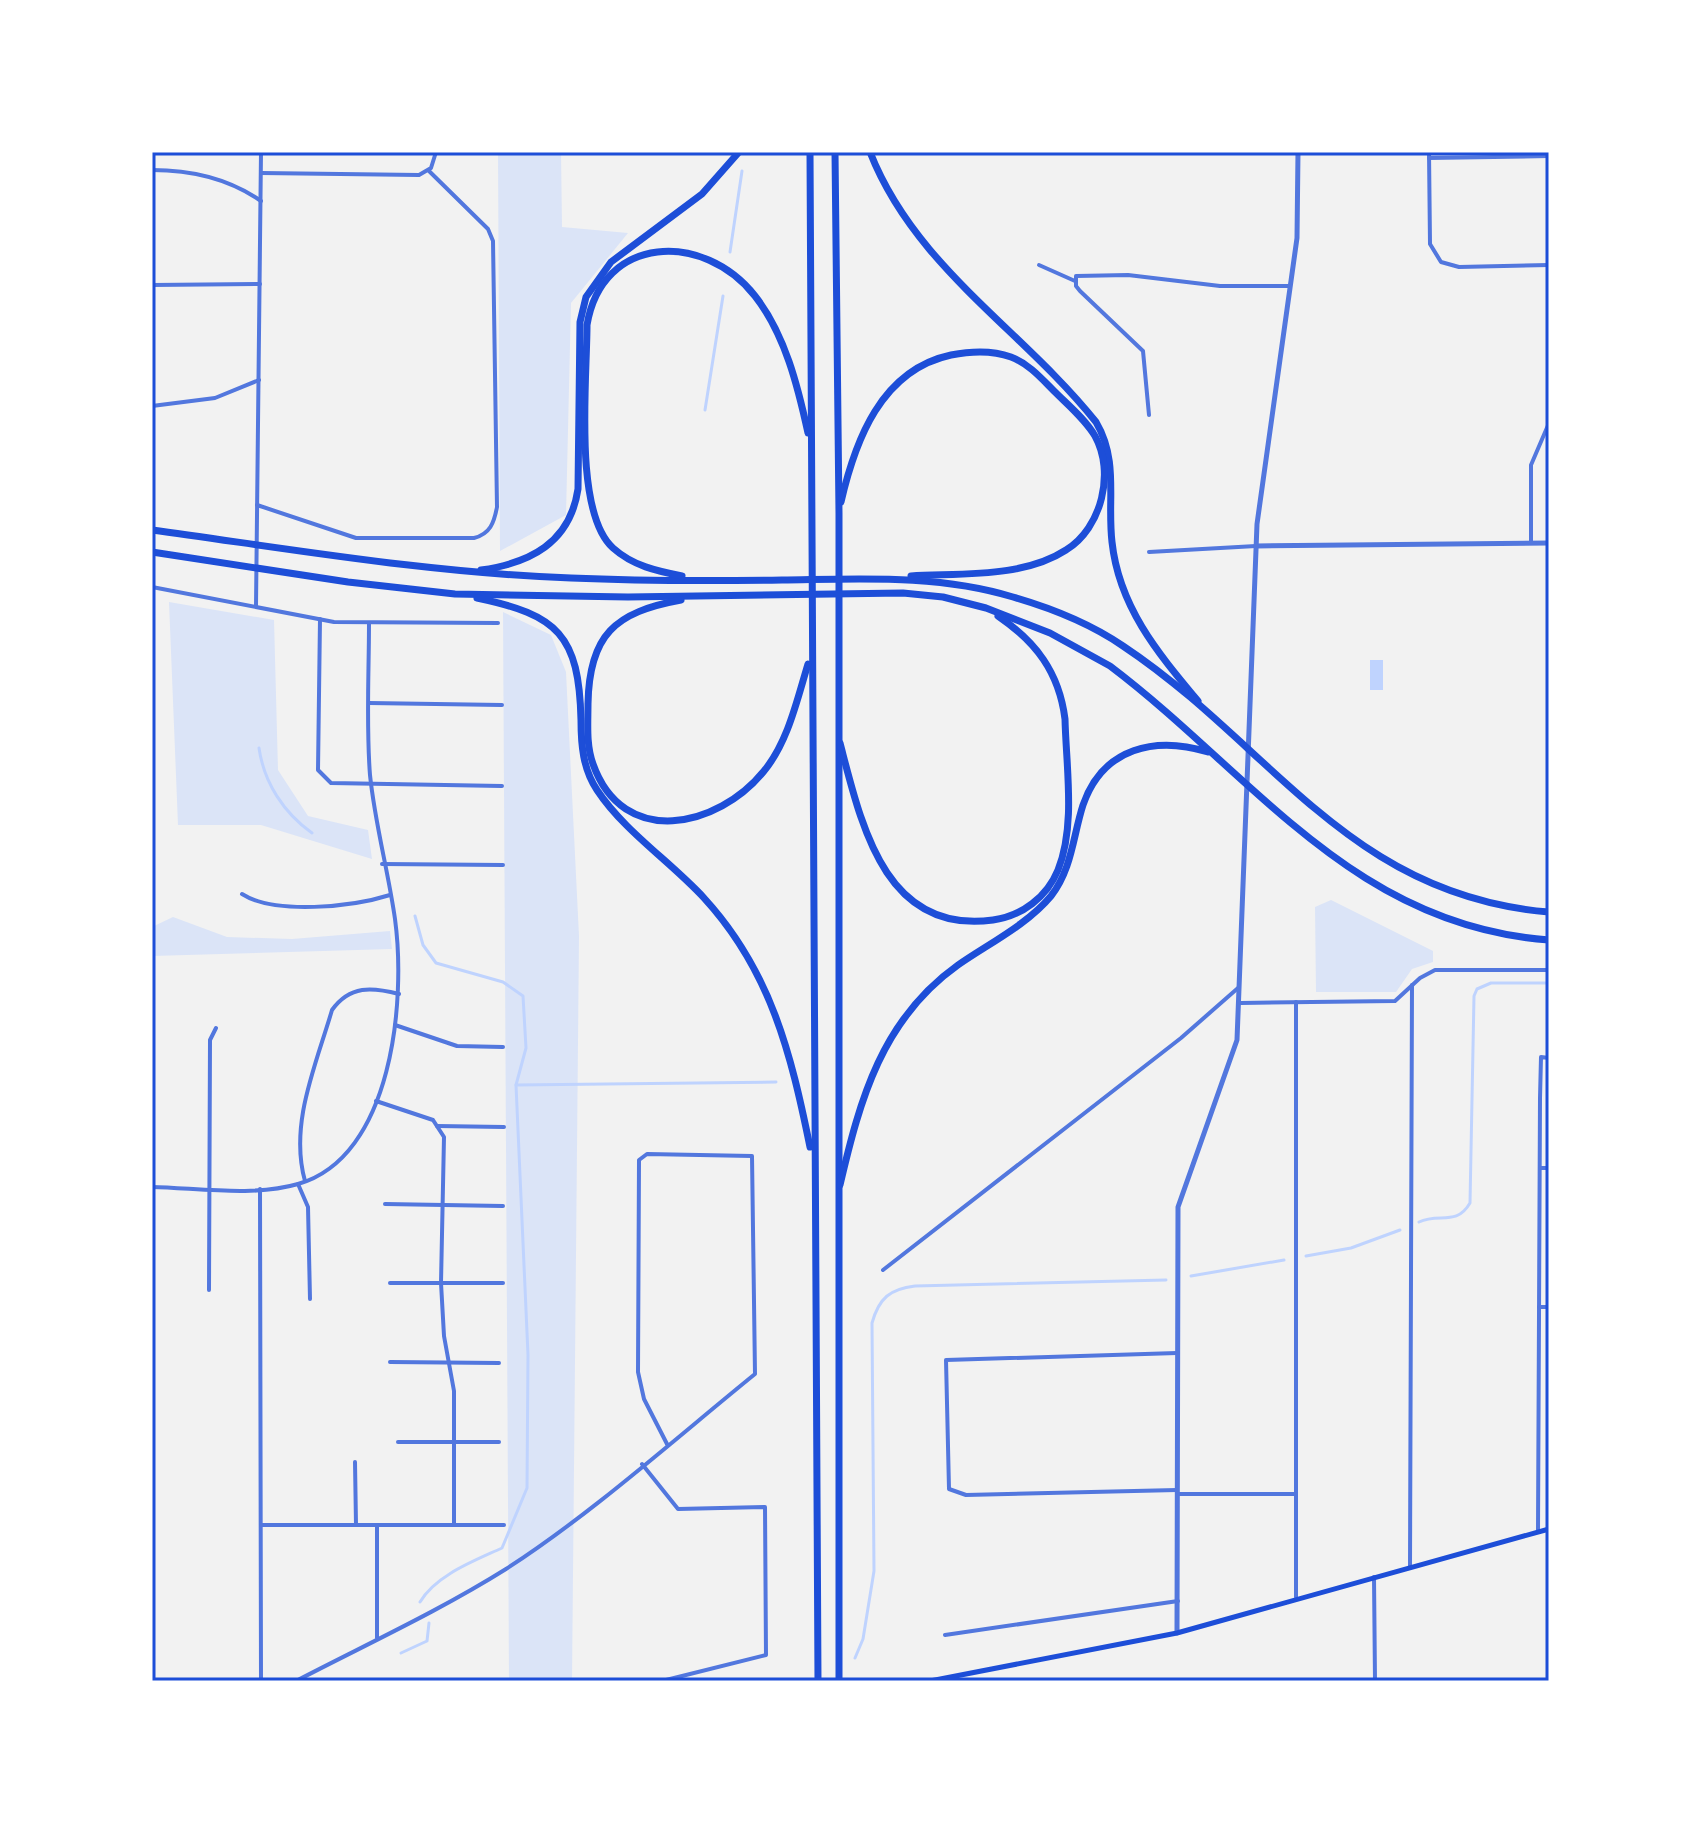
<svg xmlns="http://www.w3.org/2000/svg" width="1701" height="1833" font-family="Barlow,sans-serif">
<rect width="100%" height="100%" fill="#f2f2f2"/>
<!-- green -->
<g fill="#dbe4f7">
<path d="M 498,152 L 561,152 L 562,227 L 628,233 L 571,303 L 566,515 L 500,551 Z"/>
<path d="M 169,602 L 274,620 L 278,770 L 308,816 L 368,830 L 372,859 L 261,825 L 178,825 Z"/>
<path d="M 503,612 L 551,635 L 566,672 L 579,936 L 572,1681 L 509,1681 Z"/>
<path d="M 1331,900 L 1433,951 L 1433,962 L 1412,969 L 1396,992 L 1316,992 L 1315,907 Z"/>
<path d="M 173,917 L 227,937 L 292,939 L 390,931 L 392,949 L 152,956 L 152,927 Z"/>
</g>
<!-- water -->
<rect fill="#bfd3fe" x="1370" y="660" width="13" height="30"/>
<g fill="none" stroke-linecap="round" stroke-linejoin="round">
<!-- stream -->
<g stroke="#bfd3fe" stroke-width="3">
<path d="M 730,252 L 742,171"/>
<path d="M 705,410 L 723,296"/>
<path d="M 259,748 C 264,783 284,813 312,833"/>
<path d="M 415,916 L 423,945 L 436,963 L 503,982 L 523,996 L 526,1048 L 516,1085 L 528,1355 L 527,1488 L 502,1548 C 474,1561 436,1575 420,1602"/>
<path d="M 516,1085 L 776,1082"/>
<path d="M 1419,1222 C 1439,1212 1456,1227 1470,1203 L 1474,996 L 1477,989 L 1491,983 L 1549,983"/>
<path d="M 1306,1256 L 1351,1248 L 1400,1230"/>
<path d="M 1191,1276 L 1284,1260"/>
<path d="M 401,1653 L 427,1641 L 429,1623"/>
<path d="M 855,1658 L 863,1639 L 874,1571 L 872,1323 C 879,1298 890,1289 915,1286 L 1166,1280"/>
</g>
<!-- minor -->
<g stroke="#5277de" stroke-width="4">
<path d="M 1429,152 L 1430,244 L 1441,262 L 1459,267 L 1549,265"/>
<path d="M 1429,158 L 1549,156"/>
<path d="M 152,170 C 192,170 228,178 261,201"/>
<path d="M 261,173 L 419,175 L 431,168 L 436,152"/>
<path d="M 1039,265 L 1075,281"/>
<path d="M 152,285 L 260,284"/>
<path d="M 152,406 L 215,398 L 259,380"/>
<path d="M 1149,415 L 1143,351 L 1080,291 L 1076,286 L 1076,276 L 1128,275 L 1220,286 L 1290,286"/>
<path d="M 257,505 L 356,538 L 474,538 C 490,534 494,523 497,507 L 493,241 L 488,229 L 429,171"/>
<path d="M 1531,543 L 1531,465 L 1549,423"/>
<path d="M 1149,552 L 1256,546"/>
<path d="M 152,587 L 334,622 L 498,623"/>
<path d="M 256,606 L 261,152"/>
<path d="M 320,619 L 318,770 L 331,783 L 502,786"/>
<path d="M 369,703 L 502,705"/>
<path d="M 382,864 L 503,865"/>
<path d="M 242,894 C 275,915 352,907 390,895"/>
<path d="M 1296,1002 L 1296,1597"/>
<path d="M 1241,1003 L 1395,1001 L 1420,978 L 1435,970 L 1549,970"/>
<path d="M 395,1025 L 457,1046 L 503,1047"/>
<path d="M 376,1101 L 433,1120 L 444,1137 L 441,1283 L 444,1336 L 454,1391 L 454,1525"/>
<path d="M 437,1126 L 504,1127"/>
<path d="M 1540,1168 L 1549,1168"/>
<path d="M 305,1181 C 289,1124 316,1065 332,1010 C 350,985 372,987 399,994"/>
<path d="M 298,1184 L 308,1207 L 310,1299"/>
<path d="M 152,1187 C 198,1188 253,1197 298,1184 C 393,1157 406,1000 395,919 C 388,870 375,824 370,775 C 366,725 369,673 369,623"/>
<path d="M 260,1189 L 261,1681"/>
<path d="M 385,1204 L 503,1206"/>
<path d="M 883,1270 L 1181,1038 L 1238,988"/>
<path d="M 390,1283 L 503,1283"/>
<path d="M 209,1290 L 210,1040 L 216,1028"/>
<path d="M 1539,1307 L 1549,1307"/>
<path d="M 390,1362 L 499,1363"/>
<path d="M 398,1442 L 499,1442"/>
<path d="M 355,1462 L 356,1525"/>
<path d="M 642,1464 L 678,1509 L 765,1507 L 766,1655 L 662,1681"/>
<path d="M 1177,1490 L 966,1495 L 949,1489 L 946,1360 L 1177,1353"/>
<path d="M 1177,1494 L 1294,1494"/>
<path d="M 261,1525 L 504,1525"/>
<path d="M 377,1525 L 377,1638"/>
<path d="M 1538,1532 L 1540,1098 L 1541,1057 L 1549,1058"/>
<path d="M 1410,1568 L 1412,985"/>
<path d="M 1374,1577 L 1375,1681"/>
<path d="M 945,1635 L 1178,1601"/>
<path d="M 296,1681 C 365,1645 439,1611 506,1569 C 590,1515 676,1438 755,1374 L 752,1156 L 647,1154 L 639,1160 L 638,1372 L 644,1399 L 667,1444"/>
</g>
<!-- tertiary -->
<g stroke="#5277de" stroke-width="5">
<path d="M 1256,546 L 1549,543"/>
<path d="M 1177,1633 L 1178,1207 L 1237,1040 L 1257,524 L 1297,238 L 1298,152"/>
</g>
<!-- secondary -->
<path stroke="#1d4ed8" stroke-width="5" d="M 930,1681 L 1177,1633 L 1549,1529"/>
<!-- motorway -->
<g stroke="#1d4ed8" stroke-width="7">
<path d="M 810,152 L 818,1681"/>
<path d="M 835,152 L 839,513 L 839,1681"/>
<path d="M 870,152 C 915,267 1022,329 1096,422 C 1119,461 1107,500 1112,542 C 1119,607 1158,653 1198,701"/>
<path d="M 841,502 C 855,441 881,370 951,355 C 971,351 992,350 1011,357 C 1029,364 1041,378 1054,391 C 1068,405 1085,419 1095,436 C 1115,472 1102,528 1066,550 C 1023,578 961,573 911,576"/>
<path d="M 152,530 C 291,549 430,573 571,578 C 641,581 711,581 782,580 C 859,579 938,574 1013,597 C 1051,608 1091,624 1123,646 C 1272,745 1349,896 1549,912"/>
<path d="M 152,552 L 348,582 L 455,594 L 628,597 L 903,593 L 943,597 L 986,608 L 1050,633 L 1110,666 C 1253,774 1353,926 1549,940"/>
<path d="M 481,570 C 530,563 570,543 578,489 L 580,322 L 586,297 L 611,262 L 702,194 L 739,152"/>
<path d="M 682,576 C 657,571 633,566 613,548 C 573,512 587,379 587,325 C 602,234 704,231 755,296 C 785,334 798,387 808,433"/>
<path d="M 477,598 C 558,615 579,635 581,720 C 581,745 583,769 597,790 C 624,831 671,862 704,898 C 771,971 791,1054 810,1147"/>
<path d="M 681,600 C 615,612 589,635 588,704 C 588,724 586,745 593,764 C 623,849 718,828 764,771 C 788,742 797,700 808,664"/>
<path d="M 840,743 C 861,823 884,935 993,920 C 1022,916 1047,897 1058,870 C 1076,825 1066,766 1065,719 C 1059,672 1036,642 998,616"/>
<path d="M 840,1185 C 860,1099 882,1019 958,965 C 988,944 1027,925 1051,896 C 1072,869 1073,836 1083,805 C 1103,747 1156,736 1208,752"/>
</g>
</g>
<!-- border -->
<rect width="1701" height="1833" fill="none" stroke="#ffffff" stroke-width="308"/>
<rect x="154" y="154" width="1393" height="1525" fill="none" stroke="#1d4ed8" stroke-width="3"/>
</svg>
